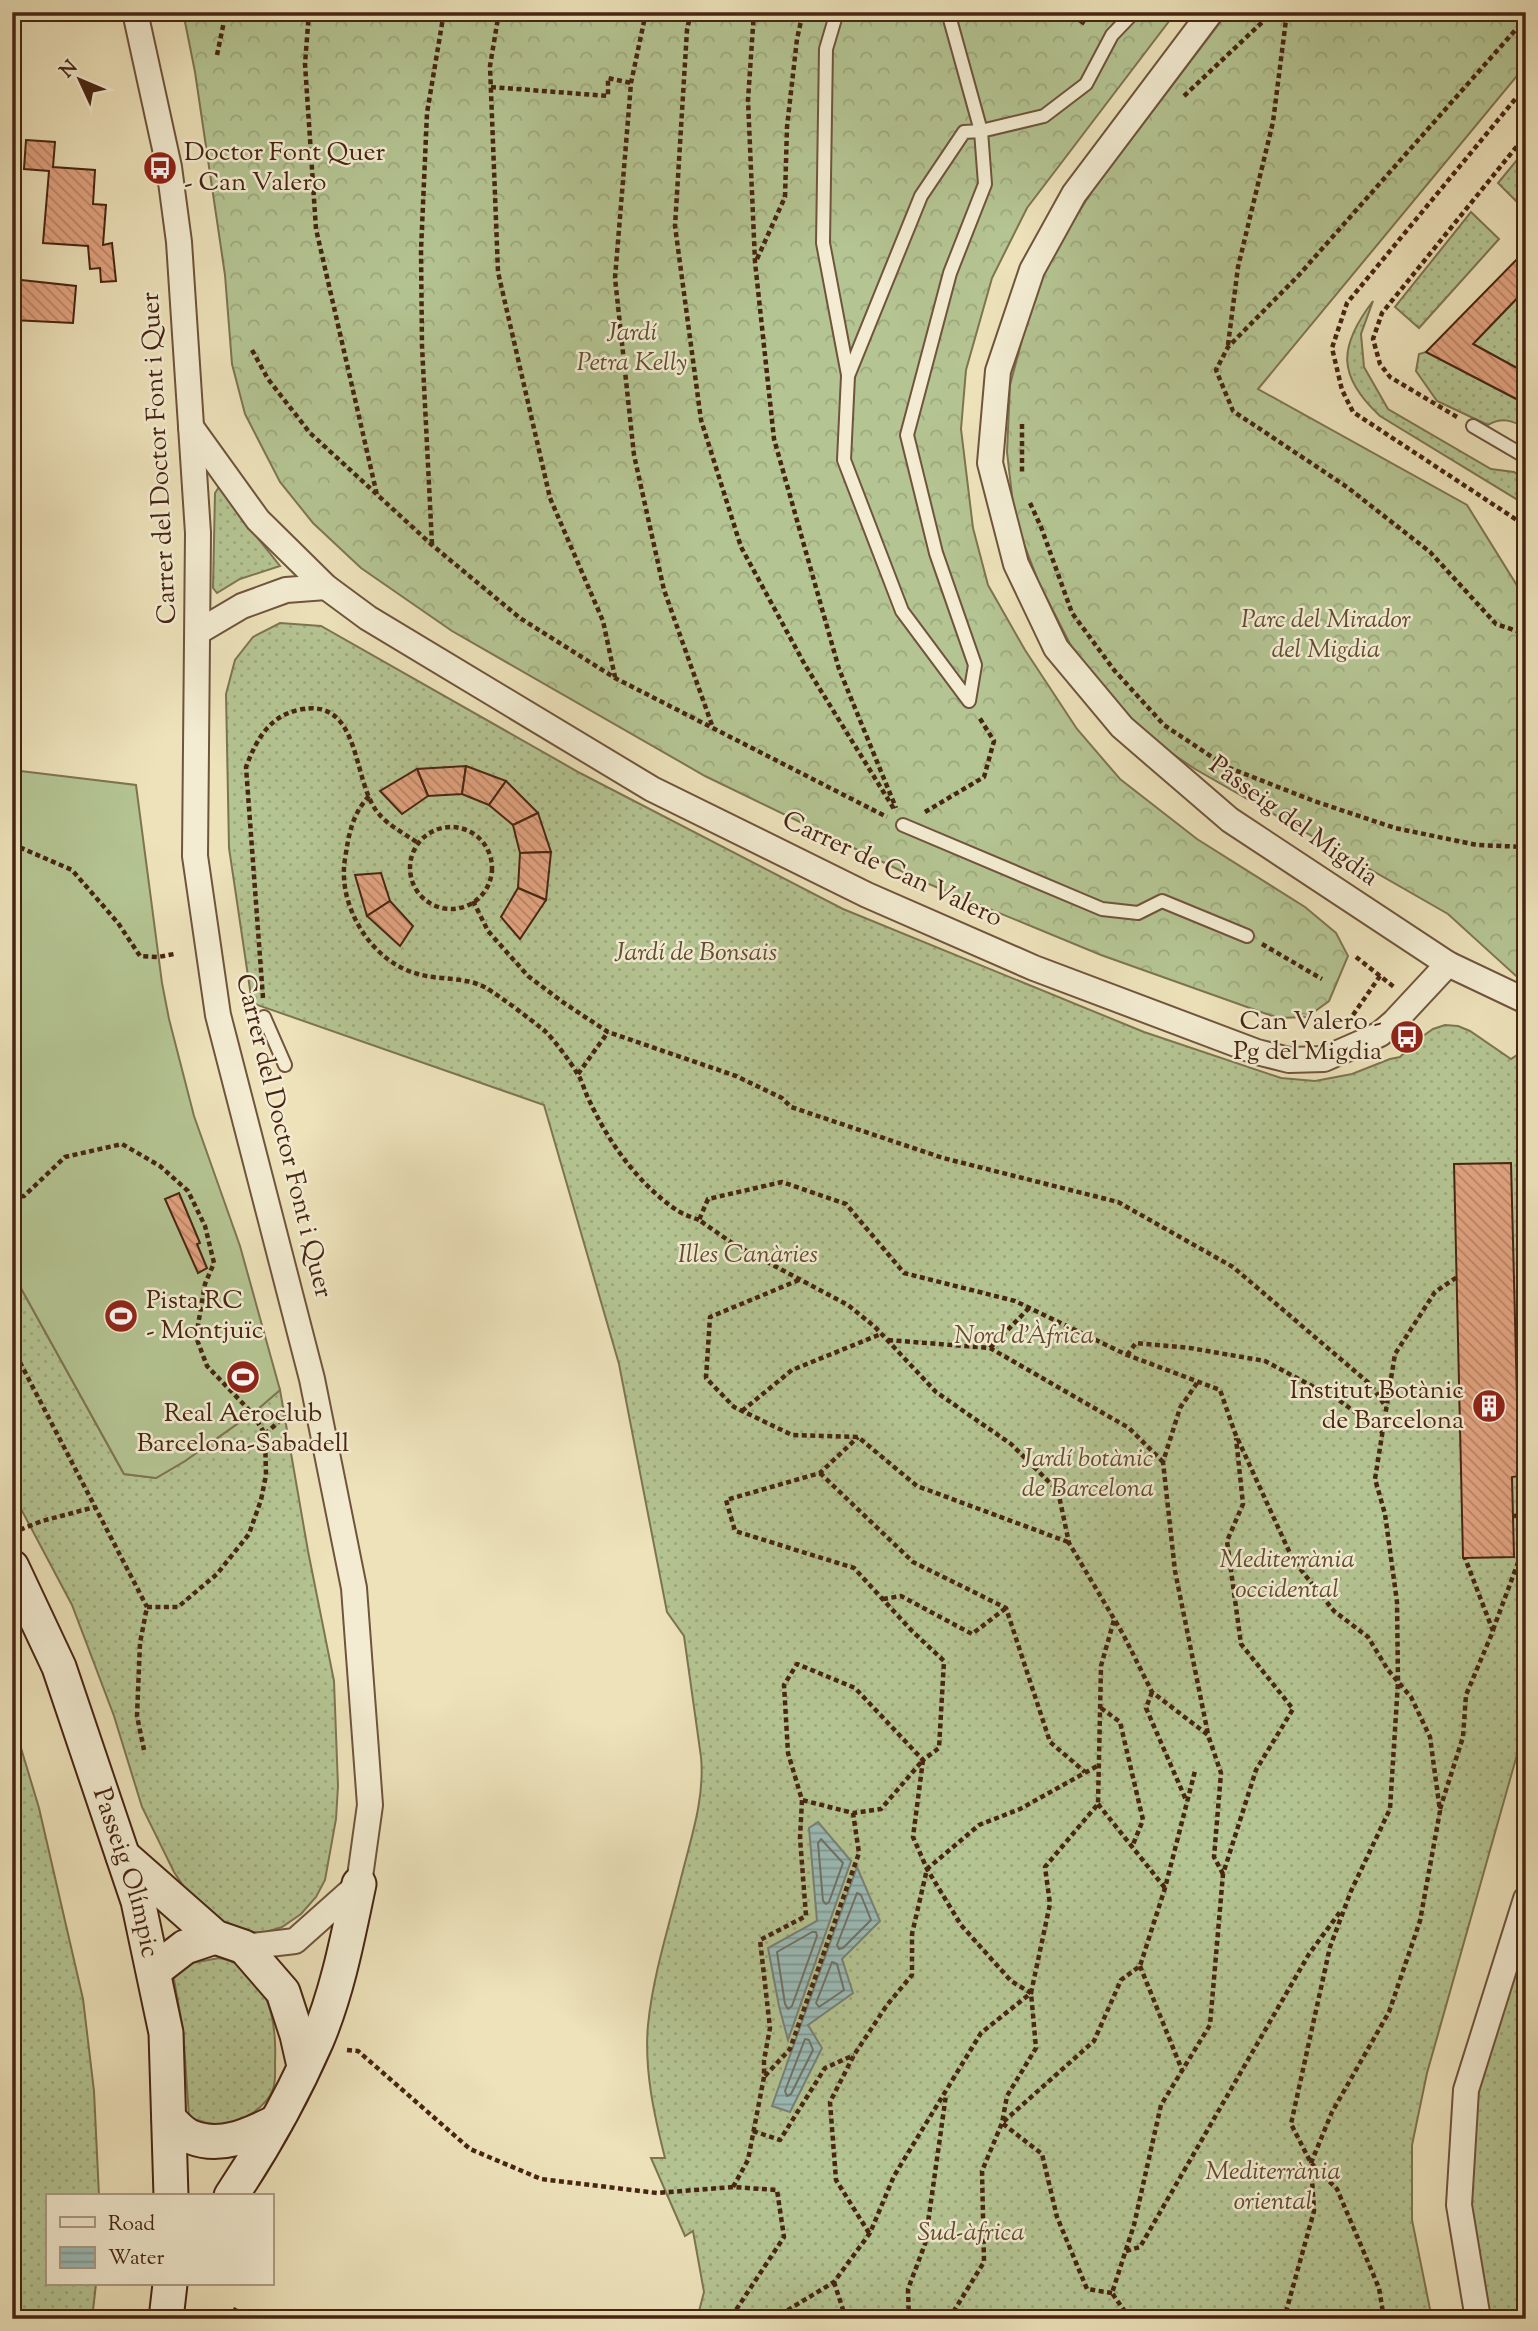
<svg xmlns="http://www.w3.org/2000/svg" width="1538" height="2331" font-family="'Sorts Mill Goudy',serif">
<defs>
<pattern id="grass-dots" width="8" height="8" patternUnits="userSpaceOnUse" patternTransform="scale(1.75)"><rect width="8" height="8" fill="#b4c492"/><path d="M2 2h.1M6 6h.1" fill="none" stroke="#9ca87d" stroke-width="1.8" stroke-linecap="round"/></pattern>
<pattern id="forest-crowns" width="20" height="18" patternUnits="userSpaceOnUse" patternTransform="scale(1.75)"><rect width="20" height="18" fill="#b4c492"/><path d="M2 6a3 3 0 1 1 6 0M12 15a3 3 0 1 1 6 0" fill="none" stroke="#9ca87d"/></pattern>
<pattern id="water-rules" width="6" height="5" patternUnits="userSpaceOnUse" patternTransform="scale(1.75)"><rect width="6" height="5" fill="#9bbcb8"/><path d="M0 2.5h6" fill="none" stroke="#809994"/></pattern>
<pattern id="building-back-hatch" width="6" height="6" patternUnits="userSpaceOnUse" patternTransform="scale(1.75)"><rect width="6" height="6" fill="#e2a380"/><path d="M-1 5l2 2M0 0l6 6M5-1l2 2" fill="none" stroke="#b98567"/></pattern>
</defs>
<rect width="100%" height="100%" fill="#ede2ba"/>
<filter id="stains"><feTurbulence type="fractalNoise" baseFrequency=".00286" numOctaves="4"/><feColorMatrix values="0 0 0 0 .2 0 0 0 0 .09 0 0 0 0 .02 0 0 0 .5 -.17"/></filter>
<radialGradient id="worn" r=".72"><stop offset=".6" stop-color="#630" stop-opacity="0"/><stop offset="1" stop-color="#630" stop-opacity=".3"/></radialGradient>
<!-- grass -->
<g fill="url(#grass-dots)" stroke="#7e7452" stroke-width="2">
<path d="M 1526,149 L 1526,211 L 1498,183 Z"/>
<path d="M 1471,212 L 1499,239 L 1419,328 L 1395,307 Z"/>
<path d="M 1526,289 L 1526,373 L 1473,344 Z"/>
<path d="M 1373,301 L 1361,334 L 1364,367 L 1388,409 L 1491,469 L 1514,472 L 1526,480 L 1526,505 L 1380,416 C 1337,376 1338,347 1373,301 Z"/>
<path d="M 1426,352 L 1526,404 L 1526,429 C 1513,420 1502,417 1488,425 L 1437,401 L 1416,371 L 1419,354 Z"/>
<path d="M 219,487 L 224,490 L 245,522 L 280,566 L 240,579 L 217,593 L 213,588 L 215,493 Z"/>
<path d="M 280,623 L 321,626 L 580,773 L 843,909 L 1144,1032 L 1281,1078 L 1315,1081 L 1352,1074 L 1390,1059 L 1400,1057 L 1416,1041 L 1433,1029 L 1445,1025 L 1458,1026 L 1470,1031 L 1511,1059 L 1520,1053 L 1526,1058 L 1526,1723 L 1427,2073 L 1412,2145 L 1412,2220 L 1432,2319 L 697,2319 L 704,2292 L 693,2231 L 685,2236 L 651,2158 L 665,2158 C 654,2115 644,2069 648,2025 C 653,1975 669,1926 681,1878 C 691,1838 705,1798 701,1757 L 684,1636 L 667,1612 L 619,1364 L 544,1105 L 252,1003 L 229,848 L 226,694 L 235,660 L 253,637 Z"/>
<path d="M 12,1272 L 124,1474 L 156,1478 L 185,1461 L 258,1409 L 280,1390 L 308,1551 L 334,1681 L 338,1786 L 336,1819 L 325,1880 L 316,1897 L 301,1914 L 282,1927 L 263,1933 L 245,1931 L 227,1924 L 208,1912 L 188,1893 L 174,1872 L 142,1807 L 114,1716 L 72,1605 L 12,1492 Z"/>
<path d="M 12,1718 L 39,1808 L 83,1999 L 94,2091 L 99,2196 L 47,2196 L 47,2284 L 96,2284 L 92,2319 L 12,2319 Z"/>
<path d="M 1526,1899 L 1526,2319 L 1478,2319 L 1459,2205 L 1466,2090 Z"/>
<path d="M 219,1958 C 267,1967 277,2019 275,2062 C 275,2070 276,2082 273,2089 C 266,2108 241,2123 221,2124 C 210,2125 200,2121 189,2117 L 183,2029 L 173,1974 L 187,1964 Z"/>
</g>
<!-- forest -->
<g fill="url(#forest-crowns)" stroke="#7e7452" stroke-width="2">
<path d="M 183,12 L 1176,12 L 1027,208 L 992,278 L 966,370 L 961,429 L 973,528 L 988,585 L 1025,650 L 1077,729 L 1120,779 L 1197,839 L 1305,907 L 1336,933 L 1348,956 L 1329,1001 L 1307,1017 L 1278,1018 L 1101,955 L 924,882 L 705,776 L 452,631 L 361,568 L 313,523 L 280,482 L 245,414 L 232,364 L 225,275 L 195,72 Z"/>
<path d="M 1228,12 L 1526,12 L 1526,65 L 1258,389 L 1467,505 L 1526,600 L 1526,985 L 1448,914 L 1195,769 L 1152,740 L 1109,695 L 1070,644 L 1039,583 L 1015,521 L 1007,452 L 1010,385 L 1039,276 L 1092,191 Z"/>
</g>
<!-- pitch -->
<path fill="#b4c492" stroke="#7e7452" stroke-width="2" d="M 12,770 L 136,785 L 162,983 L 169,1019 L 194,1116 L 240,1246 L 280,1390 L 258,1409 L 185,1461 L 156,1478 L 124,1474 L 12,1272 Z"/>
<!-- water -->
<g fill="url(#water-rules)" stroke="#798076" stroke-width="2">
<path d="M 818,1822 L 851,1861 L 788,2040 L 779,2006 L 768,1948 L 817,1921 L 809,1828 Z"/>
<path d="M 857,1867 L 880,1921 L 842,1959 L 853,1993 L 808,2025 L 822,2048 L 790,2112 L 772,2106 Z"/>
</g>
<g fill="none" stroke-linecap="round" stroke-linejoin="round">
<!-- shore -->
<g stroke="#717065" stroke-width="2">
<path d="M 821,1839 L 843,1863 L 829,1902 L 826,1904 L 823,1901 L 818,1843 Z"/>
<path d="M 857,1893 L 861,1895 L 871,1920 L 843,1948 L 839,1949 L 837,1945 Z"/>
<path d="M 812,1932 L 816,1932 L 817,1936 L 792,2006 L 788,2009 L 785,2004 L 777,1952 Z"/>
<path d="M 832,1962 L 837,1964 L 844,1990 L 819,2007 L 816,2003 Z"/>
<path d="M 805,2039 L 809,2040 L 813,2050 L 791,2094 L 787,2096 L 785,2091 Z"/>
</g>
</g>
<!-- building -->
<g fill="url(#building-back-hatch)" stroke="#472512" stroke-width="2">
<path d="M 1067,12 L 1091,12 L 1083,24 Z"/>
<path d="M 26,140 L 55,142 L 53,167 L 95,170 L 93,204 L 106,205 L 103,245 L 112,243 L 116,281 L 101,282 L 100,268 L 90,269 L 88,246 L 43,243 L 49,171 L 24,169 Z"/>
<path d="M 1526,250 L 1526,289 L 1473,344 L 1526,373 L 1526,404 L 1426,352 Z"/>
<path d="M 12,279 L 76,286 L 73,323 L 12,320 Z"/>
<path d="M 466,766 L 462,794 L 428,796 L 417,769 Z"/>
<path d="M 466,766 L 506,781 L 489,805 L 462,794 Z"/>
<path d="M 417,769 L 428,796 L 402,814 L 380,791 Z"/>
<path d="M 506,781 L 538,813 L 513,825 L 489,805 Z"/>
<path d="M 538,813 L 551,852 L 520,853 L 513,825 Z"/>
<path d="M 551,852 L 546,900 L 518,888 L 520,853 Z"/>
<path d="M 381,873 L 390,901 L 367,916 L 355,875 Z"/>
<path d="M 518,888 L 546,900 L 520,939 L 501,917 Z"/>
<path d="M 390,901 L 413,926 L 400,946 L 367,916 Z"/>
<path d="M 1511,1163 L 1519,1476 L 1512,1477 L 1514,1557 L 1463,1558 L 1454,1164 Z"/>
<path d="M 179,1193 L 200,1243 L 197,1244 L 207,1268 L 198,1273 L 165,1199 Z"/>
</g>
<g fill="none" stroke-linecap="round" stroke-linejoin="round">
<!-- lane casing -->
<g stroke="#70543c" stroke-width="16">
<g id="lane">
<path d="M 837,12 L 826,49 L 823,243 L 848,375"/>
<path d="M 948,12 L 981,131 L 985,184 L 950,273 L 907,435 L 936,553 L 975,665 L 969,701 L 902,611 L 844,460 L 848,376 L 921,196 L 964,132 L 981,131 L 1044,116 L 1086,84 L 1112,35 L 1134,12"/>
<path d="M 1473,426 L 1526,457"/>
<path d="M 903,825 L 1102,909 L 1138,913 L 1162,901 L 1247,936"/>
<path d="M 264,1017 L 285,1065"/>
</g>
</g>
<!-- street casing -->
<g stroke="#70543c" stroke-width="28">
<g id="street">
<path d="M 135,12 L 169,167 L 179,242 L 198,533 L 195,856 L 218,1015 L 312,1379 L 354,1588 L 370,1805 L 359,1884 L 295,1941 L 244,1947"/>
<path d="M 1211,12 L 1074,194 L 1032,270 L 998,371 L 990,463 L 1016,564 L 1056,648 L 1122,727 L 1230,820 L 1448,964 L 1526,1001"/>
<path d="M 191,427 L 258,520 L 326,587 L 368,618 L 652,789 L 867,895 L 1034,968 L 1257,1052 L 1289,1060 L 1324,1059 L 1363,1042 L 1380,1034 L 1394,1022 L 1448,964"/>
<path d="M 198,632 L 242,606 L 286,590 L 326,587"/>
<path d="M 1478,2319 L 1459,2205 L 1466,2090 L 1526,1899"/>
</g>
</g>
<!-- secondary casing -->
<g stroke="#472512" stroke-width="37">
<g id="secondary">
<path id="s1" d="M 12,1567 L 59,1667 L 138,1901 L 166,2033 L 171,2196"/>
<path d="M 123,1856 L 215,1937 L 244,1947 L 283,1992 L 297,2035 L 304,2066"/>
<path d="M 154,1971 L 185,1947 L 215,1937"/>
<path d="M 169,2119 C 175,2125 183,2134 191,2137 C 221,2149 249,2135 276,2122"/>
<path d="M 231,2196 C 264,2147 293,2095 317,2040 C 338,1990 348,1936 359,1884"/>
<path d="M 166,2319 L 170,2284"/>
</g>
</g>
<!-- path -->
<g stroke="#472512" stroke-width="4.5" stroke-dasharray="5 3.5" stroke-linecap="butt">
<path d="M 309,12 L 305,64 L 316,229 L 377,495"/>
<path d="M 499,12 L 490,66 L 498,272 L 550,498 L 603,621 L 615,677"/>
<path d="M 646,12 L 631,83 L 615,278 L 634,455 L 664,590 L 713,728"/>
<path d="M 691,12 L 687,30 L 675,226 L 701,420 L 741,547 L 805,665 L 894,809"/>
<path d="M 754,12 L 748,100 L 755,262 L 774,439 L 839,669 L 896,808"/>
<path d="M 1526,18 L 1298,276 L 1228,347 L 1216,370 L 1233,411 L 1347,487 L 1430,552 L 1496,624 L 1526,634"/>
<path d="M 217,55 L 226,12"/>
<path d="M 1526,86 L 1347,303 L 1332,348 L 1342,390 L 1353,412 L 1526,526"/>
<path d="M 491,87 L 608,96 L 608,78 L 631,83"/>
<path d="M 1184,96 L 1273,12"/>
<path d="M 757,259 L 785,197 L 787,127 L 797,39 L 803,12"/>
<path d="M 1228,345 L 1238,267 L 1273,122 L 1287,12"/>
<path d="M 252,350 L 268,379 L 310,433 L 432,545 L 520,618 L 615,678 L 887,817"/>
<path d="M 1457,417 L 1390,377 L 1380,364 L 1373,339 L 1382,313 L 1526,135"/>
<path d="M 1022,424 L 1022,475"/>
<path d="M 1030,503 L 1041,527 L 1072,613 L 1114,670 L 1164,725 L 1227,767 L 1314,801 L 1395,828 L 1477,845 L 1526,847"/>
<path d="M 432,544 L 422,346 L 421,250 L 427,113 L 444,12"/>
<path d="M 369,796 C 352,815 349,833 345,859 C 337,905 371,962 418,974 C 438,980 461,977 480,985 C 490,988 535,1023 545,1031 C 556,1042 569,1060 577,1073 C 583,1082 585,1093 590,1102 C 609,1143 638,1183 675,1209 C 682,1214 691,1217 699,1220"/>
<path d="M 925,812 L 984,777 L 994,741 L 979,717"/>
<circle cx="451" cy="868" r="41"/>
<path d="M 12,844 L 72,870 L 118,923 L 140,956 L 158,957 L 174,954"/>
<path d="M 473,901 L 488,931 L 528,976 L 564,1003 L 608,1032 L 736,1076 L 782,1098 L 791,1107 L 943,1158 L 1118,1202 L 1233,1267 L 1371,1385 L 1386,1407"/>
<path d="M 1262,944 L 1322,979"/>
<path d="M 1356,957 L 1394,987"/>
<path d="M 263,998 L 246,767 C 256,741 268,717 298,710 C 363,695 351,783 379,814 C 389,826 405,834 418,843"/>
<path d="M 1353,1015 L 1380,976"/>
<path d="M 578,1074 L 608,1032"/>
<path d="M 12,1198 L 24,1196 L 65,1157 L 122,1144 L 160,1166 L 188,1191 L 205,1226 L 214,1263 L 205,1284 L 196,1337 L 207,1366 L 252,1413 L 265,1434 L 266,1475 L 261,1500 L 249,1534 L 217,1574 L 178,1607 L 147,1607 L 140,1643 L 137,1716 L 144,1750"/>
<path d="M 799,1280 L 710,1317 L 706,1378 L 734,1407 L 792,1435 L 858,1437 L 917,1486 L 1068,1542"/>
<path d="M 888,1340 L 990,1348 L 1129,1428 L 1163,1462"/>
<path d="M 12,1347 L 147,1607"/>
<path d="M 990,1348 L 1029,1308"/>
<path d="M 1127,1355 L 1136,1343 L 1190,1348 L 1265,1361 L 1340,1401 L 1382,1432"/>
<path d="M 1197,1383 L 1180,1408 L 1163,1462 L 1175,1571 L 1208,1734"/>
<path d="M 742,1411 L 792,1370 L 881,1334"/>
<path d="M 265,1434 L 291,1411"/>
<path d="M 820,1473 L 913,1562 L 1006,1608 L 1050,1742 L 1085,1772"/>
<path d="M 1514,1516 L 1526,1515"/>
<path d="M 12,1533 L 42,1521 L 95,1507"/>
<path d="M 883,1599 L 901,1596 L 972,1634 L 1006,1608"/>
<path d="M 1493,1630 L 1526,1541"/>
<path d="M 1152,1692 L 1146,1708 L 1186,1800"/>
<path d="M 1101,1708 L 1120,1722 L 1143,1820 L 1132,1847"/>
<path d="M 1098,1804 L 1165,1888"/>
<path d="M 1440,1809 L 1463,1737 L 1466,1695 L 1493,1631 L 1465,1558"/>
<path d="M 1223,1874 L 1214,1857 L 1221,1773 L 1208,1735 L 1152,1692 L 1123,1634 L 1069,1543 L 1058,1491 L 1011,1444 L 936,1392 L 875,1327 L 848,1305 L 735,1245 L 699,1220 L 708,1199 L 782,1182 L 846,1204 L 904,1273 L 1015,1301 L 1127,1355 L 1220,1390 L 1235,1433 L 1293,1560 L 1334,1611 L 1368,1637 L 1388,1670 L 1411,1697 L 1430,1737 L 1440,1811 L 1420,1921 L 1389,2012 L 1332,2112 L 1311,2163 L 1314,2211 L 1284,2319"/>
<path d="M 1140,1966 L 1182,2070"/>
<path d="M 347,2050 L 358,2051 L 470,2149 L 541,2179 L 657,2193 L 733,2187 L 777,2190 L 784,2237 L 730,2319"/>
<path d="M 765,2076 L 790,2049 L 859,1853 L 853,1813"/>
<path d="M 753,2131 L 780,2140 L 825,2068 L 854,2055"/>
<path d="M 733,2187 L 748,2160 L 764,2077 L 764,2060 L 770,2028 L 760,1940 L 806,1916 L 800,1838 L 802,1800 L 788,1753 L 784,1685 L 797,1664 L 855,1688 L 923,1760 L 939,1748 L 944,1661 L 912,1631 L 854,1568 L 735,1531 L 726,1500 L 820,1473 L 858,1437"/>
<path d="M 869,2233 L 836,2180 L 830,2102 L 854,2055 L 887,2005 L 912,1975 L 912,1934 L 927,1869 L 979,1825 L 1020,1809 L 1099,1765"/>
<path d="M 1126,2251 L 1140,2247 L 1309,1954 L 1340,1912"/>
<path d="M 834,2282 L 846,2319"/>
<path d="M 1112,2293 L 1087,2289 L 1057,2217 L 1042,2154 L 1002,2123 L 1094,2041 L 1121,1980 L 1140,1966 L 1165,1888 L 1195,1771"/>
<path d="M 233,2309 L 252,2319"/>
<path d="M 773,2319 L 834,2282 L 870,2233 L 894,2176 L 981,2033 L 1031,1993 L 1011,1981 L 961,1925 L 927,1869 L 913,1837 L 923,1760 L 881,1809 L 853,1813 L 802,1800"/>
<path d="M 909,2319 L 908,2289 L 925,2244 L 946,2095"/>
<path d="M 949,2319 L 984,2262 L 982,2171 L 1002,2123 L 1007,2096 L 1036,2048 L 1031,1993 L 1050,1904 L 1045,1867 L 1098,1804 L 1101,1666 L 1114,1620"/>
<path d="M 1112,2319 L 1124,2311"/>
<path d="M 1130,2319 L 1112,2293 L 1134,2225 L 1161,2105 L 1210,2025 L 1223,1874 L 1256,1770 L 1293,1709 L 1241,1644 L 1227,1541 L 1243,1504 L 1236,1438"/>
<path d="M 1384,2319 L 1379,2288 L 1337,2189 L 1311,2163 L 1291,2124 L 1330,1947 L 1351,1891 L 1390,1809 L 1398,1682 L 1397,1602 L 1385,1514 L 1375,1479 L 1395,1354 L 1435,1292 L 1457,1277"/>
</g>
<!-- lane -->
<use href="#lane" stroke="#f3ecd2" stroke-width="12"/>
<!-- street -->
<use href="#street" stroke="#f3ecd2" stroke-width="24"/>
<!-- secondary -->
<use href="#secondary" stroke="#f3ecd2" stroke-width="33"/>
</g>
<!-- icons -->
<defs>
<g id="bus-disc" transform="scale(1.75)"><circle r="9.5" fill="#8f2418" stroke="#f3ecd2"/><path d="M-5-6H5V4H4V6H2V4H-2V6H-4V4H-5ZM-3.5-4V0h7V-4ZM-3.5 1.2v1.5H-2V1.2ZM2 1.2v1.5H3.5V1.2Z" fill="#fff"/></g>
<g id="stadium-disc" transform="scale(1.75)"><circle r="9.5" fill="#8f2418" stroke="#f3ecd2"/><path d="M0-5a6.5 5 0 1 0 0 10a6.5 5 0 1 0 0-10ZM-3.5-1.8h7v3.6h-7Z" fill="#fff"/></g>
<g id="building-disc" transform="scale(1.75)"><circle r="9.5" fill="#8f2418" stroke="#f3ecd2"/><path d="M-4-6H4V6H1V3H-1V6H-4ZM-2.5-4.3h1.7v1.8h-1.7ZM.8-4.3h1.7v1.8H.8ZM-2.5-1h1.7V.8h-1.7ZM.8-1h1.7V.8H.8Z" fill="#fff"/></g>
</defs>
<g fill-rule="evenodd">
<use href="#bus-disc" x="160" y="168"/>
<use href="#bus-disc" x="1407" y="1037"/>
<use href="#stadium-disc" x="121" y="1316"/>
<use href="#stadium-disc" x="243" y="1377"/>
<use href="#building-disc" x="1489" y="1406"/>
</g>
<g text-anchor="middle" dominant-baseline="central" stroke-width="5" stroke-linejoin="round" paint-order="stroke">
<!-- poi labels -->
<g font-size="26" fill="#472512" stroke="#f3ecd2" text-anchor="start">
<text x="184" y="153">Doctor Font Quer<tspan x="184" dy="30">- Can Valero</tspan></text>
<text x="1382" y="1022" text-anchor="end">Can Valero -<tspan x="1382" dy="30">Pg del Migdia</tspan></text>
<text x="146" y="1301">Pista RC<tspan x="146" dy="30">- Montjuïc</tspan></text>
<text x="1464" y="1391" text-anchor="end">Institut Botànic<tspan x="1464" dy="30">de Barcelona</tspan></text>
<text x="243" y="1414" text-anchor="middle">Real Aeroclub<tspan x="243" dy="30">Barcelona-Sabadell</tspan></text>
</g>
<!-- park labels -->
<g font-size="26" font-style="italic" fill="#624d32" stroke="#f3ecd2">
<text x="632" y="333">Jardí<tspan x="632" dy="30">Petra Kelly</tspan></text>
<text x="1326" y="620">Parc del Mirador<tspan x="1326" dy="30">del Migdia</tspan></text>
<text x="696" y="953">Jardí de Bonsais</text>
<text x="748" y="1255">Illes Canàries</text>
<text x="1024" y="1336">Nord d'Àfrica</text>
<text x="1088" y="1459">Jardí botànic<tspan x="1088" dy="30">de Barcelona</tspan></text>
<text x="1287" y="1560">Mediterrània<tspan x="1287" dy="30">occidental</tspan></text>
<text x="1273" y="2172">Mediterrània<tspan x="1273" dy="30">oriental</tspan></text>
<text x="971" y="2233">Sud-àfrica</text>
</g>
<!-- street labels -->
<g font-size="26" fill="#472512" stroke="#f3ecd2">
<text transform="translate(160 458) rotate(-93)">Carrer del Doctor Font i Quer</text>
<text transform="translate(1293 822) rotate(36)">Passeig del Migdia</text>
<text transform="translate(892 870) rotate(25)">Carrer de Can Valero</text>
<text transform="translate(283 1136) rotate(76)">Carrer del Doctor Font i Quer</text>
<text stroke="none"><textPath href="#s1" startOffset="327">Passeig Olímpic</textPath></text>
</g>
</g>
<!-- margin -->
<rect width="1538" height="2331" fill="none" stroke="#ede2ba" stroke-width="42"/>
<rect x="14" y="14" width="1510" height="2303" fill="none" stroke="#472512" stroke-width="3.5"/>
<rect x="21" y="21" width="1496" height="2289" fill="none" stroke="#472512" stroke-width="2"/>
<!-- legend -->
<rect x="46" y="2194" width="228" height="91" fill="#f3ecd2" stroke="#ae9c85" stroke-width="2"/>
<rect x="60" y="2217" width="35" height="10" fill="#f3ecd2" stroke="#ae9c85" stroke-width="2"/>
<text x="108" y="2230" font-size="21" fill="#472512">Road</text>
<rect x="60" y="2247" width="35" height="21" fill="url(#water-rules)" stroke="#ae9c85" stroke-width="2"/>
<text x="108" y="2264" font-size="21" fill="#472512">Water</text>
<!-- north arrow -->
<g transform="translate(80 80) rotate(314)" stroke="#f3ecd2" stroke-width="5" paint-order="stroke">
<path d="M0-5L12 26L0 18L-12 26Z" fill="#472512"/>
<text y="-10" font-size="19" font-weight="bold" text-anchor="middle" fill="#472512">N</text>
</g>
<rect width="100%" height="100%" filter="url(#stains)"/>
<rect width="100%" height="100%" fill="url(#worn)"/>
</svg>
